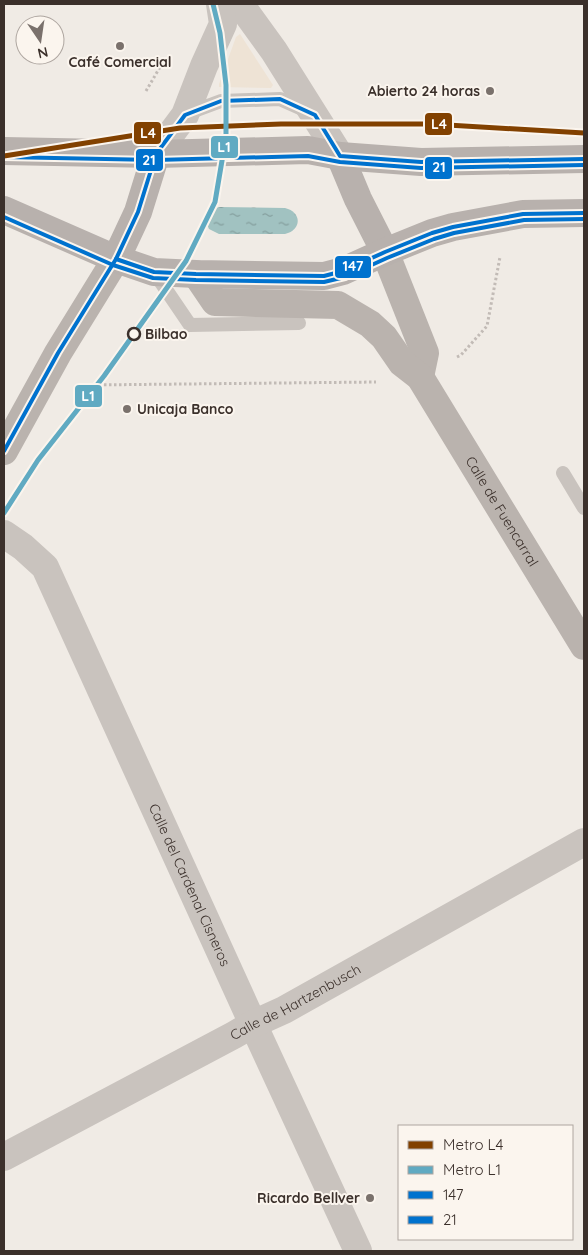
<svg xmlns="http://www.w3.org/2000/svg" width="588" height="1255" font-family="Quicksand,sans-serif">
<defs>
<pattern id="water-ripples" width="26" height="14" patternUnits="userSpaceOnUse" patternTransform="scale(1.25)"><rect width="26" height="14" fill="#a1c2c1"/><path d="M2 4q2-2 4 0t4 0M15 11q2-2 4 0t4 0" fill="none" stroke="#849e9d"/></pattern>
</defs>
<rect width="100%" height="100%" fill="#f0ebe5"/>
<!-- plaza -->
<path fill="#eee3d5" d="M 240,34 L 273,85 L 271,88 L 219,87 L 219,84 L 236,37 Z"/>
<!-- water -->
<path fill="url(#water-ripples)" d="M 219,207 L 285,208 C 302,212 302,230 285,234 L 219,234 L 209,229 C 204,219 207,210 219,207 Z"/>
<g fill="none" stroke-linecap="round" stroke-linejoin="round">
<!-- path -->
<g stroke="#c2bbb6" stroke-width="3" stroke-dasharray="2.5 2.5" stroke-linecap="butt">
<path d="M 146,91 L 163,62"/>
<path d="M 457,357 L 461,355 L 487,326 L 500,257"/>
<path d="M 89,385 L 376,382"/>
</g>
<!-- lane -->
<g stroke="#c9c3be" stroke-width="14">
<path d="M 186,114 L 221,101 L 280,99 L 307,111"/>
<path d="M 154,272 L 190,325 L 299,323"/>
<path d="M 563,473 L 584,508"/>
</g>
<!-- street -->
<g stroke="#c9c3be" stroke-width="28">
<path d="M 240,4 L 274,51 L 340,156"/>
<path d="M 156,154 L 185,115 L 204,66 L 223,24 L 220,4"/>
<path id="s1" d="M 4,534 L 23,547 L 45,567 L 253,1024 L 358,1251"/>
<path id="s2" d="M 4,1157 L 234,1035 L 253,1024 L 284,1010 L 584,842"/>
</g>
<!-- secondary -->
<g stroke="#bab3ae" stroke-width="28">
<path d="M 385,252 L 425,353 L 420,377"/>
<path id="s3" d="M 196,274 L 215,302 L 338,305 L 370,324 L 384,337 L 402,363 L 420,377 L 584,646"/>
<path d="M 4,451 L 58,353 L 116,259"/>
</g>
<!-- primary -->
<g stroke="#b8b1ad" stroke-width="28">
<path d="M 4,151 L 156,154 L 308,150 L 340,156 L 421,162 L 584,159"/>
<path d="M 340,156 L 358,199 L 385,252"/>
<path d="M 4,210 L 116,259 L 154,272 L 196,274 L 324,276 L 343,271 L 385,252 L 432,233 L 453,227 L 523,214 L 584,213"/>
<path d="M 116,259 L 138,212 L 156,154"/>
</g>
<!-- bus-1 casing -->
<g stroke="#fbf5ee" stroke-width="8">
<g id="bus-1">
<path d="M 116,259 L 154,272 L 196,274 L 324,276 L 343,271 L 385,252 L 432,233 L 453,227 L 523,214 L 584,213"/>
<path d="M 4,451 L 58,353 L 116,259 L 138,212 L 156,154 L 185,115 L 221,101 L 280,99 L 315,115 L 340,156 L 421,162 L 584,159"/>
</g>
</g>
<!-- bus-2 casing -->
<g stroke="#fbf5ee" stroke-width="8">
<g id="bus-2">
<path d="M 4,157 L 156,160 L 308,156 L 340,162 L 421,168 L 584,165"/>
<path d="M 4,217 L 113,265 L 153,278 L 196,280 L 324,282 L 345,277 L 387,258 L 434,239 L 454,233 L 524,220 L 584,219"/>
</g>
</g>
<!-- bus-1 -->
<use href="#bus-1" stroke="#0072ce" stroke-width="4"/>
<!-- bus-2 -->
<use href="#bus-2" stroke="#0072ce" stroke-width="4"/>
<!-- metro-1 casing -->
<g stroke="#fbf5ee" stroke-width="9">
<path id="metro-1" d="M 4,156 L 180,128 L 281,124 L 431,124 L 584,133"/>
</g>
<!-- metro-2 casing -->
<g stroke="#fbf5ee" stroke-width="9">
<path id="metro-2" d="M 4,513 L 38,460 L 104,376 L 186,261 L 215,202 L 226,137 L 226,85 L 220,33 L 213,4"/>
</g>
<!-- metro-1 -->
<use href="#metro-1" stroke="#824100" stroke-width="5"/>
<!-- metro-2 -->
<use href="#metro-2" stroke="#60aac2" stroke-width="5"/>
</g>
<!-- markers -->
<g fill="#7a716c" stroke="#fbf5ee" stroke-width="2">
<circle cx="120" cy="46" r="5"/>
<circle cx="490" cy="91" r="5"/>
<circle cx="127" cy="409" r="5"/>
<circle cx="370" cy="1198" r="5"/>
</g>
<circle fill="#fbf5ee" stroke="#3b302b" stroke-width="2.5" cx="134" cy="334" r="6"/>
<g text-anchor="middle" dominant-baseline="central" stroke-width="4" stroke-linejoin="round" paint-order="stroke">
<!-- poi labels -->
<g font-size="14" font-weight="bold" fill="#3b302b" stroke="#fbf5ee" text-anchor="end">
<text x="120" y="62" text-anchor="middle">Café Comercial</text>
<text x="480" y="91">Abierto 24 horas</text>
<text x="137" y="409" text-anchor="start">Unicaja Banco</text>
<text x="360" y="1198">Ricardo Bellver</text>
</g>
<!-- stop labels -->
<g font-size="14" font-weight="bold" fill="#3b302b" stroke="#fbf5ee" text-anchor="start">
<text x="145" y="334">Bilbao</text>
</g>
<!-- street labels -->
<g font-size="14" fill="#3b302b" stroke="#fbf5ee">
<text stroke="none"><textPath href="#s3" startOffset="425">Calle de Fuencarral</textPath></text>
<text stroke="none"><textPath href="#s1" startOffset="402">Calle del Cardenal Cisneros</textPath></text>
<text stroke="none"><textPath href="#s2" startOffset="330">Calle de Hartzenbusch</textPath></text>
</g>
</g>
<g stroke="#fbf5ee" stroke-width="2">
<rect x="424" y="112" width="29" height="24" rx="5" fill="#824100"/>
<rect x="133" y="121" width="29" height="24" rx="5" fill="#824100"/>
<rect x="210" y="135" width="29" height="24" rx="5" fill="#60aac2"/>
<rect x="135" y="148" width="29" height="24" rx="5" fill="#0072ce"/>
<rect x="424" y="156" width="29" height="24" rx="5" fill="#0072ce"/>
<rect x="334" y="255" width="38" height="24" rx="5" fill="#0072ce"/>
<rect x="74" y="384" width="29" height="24" rx="5" fill="#60aac2"/>
</g>
<g font-size="14" text-anchor="middle" font-weight="bold" fill="#fff">
<text x="439" y="129">L4</text>
<text x="148" y="138">L4</text>
<text x="224" y="152">L1</text>
<text x="149" y="165">21</text>
<text x="439" y="172">21</text>
<text x="353" y="271">147</text>
<text x="88" y="401">L1</text>
</g>
<!-- border -->
<rect width="588" height="1255" fill="none" stroke="#3b302b" stroke-width="10"/>
<!-- legend -->
<rect x="398" y="1125" width="175" height="115" fill="#fbf5ee" stroke="#aea6a0"/>
<rect x="408" y="1141" width="25" height="8" fill="#824100" stroke="#aea6a0"/>
<text x="443" y="1150" font-size="15" fill="#3b302b">Metro L4</text>
<rect x="408" y="1166" width="25" height="8" fill="#60aac2" stroke="#aea6a0"/>
<text x="443" y="1175" font-size="15" fill="#3b302b">Metro L1</text>
<rect x="408" y="1191" width="25" height="8" fill="#0072ce" stroke="#aea6a0"/>
<text x="443" y="1200" font-size="15" fill="#3b302b">147</text>
<rect x="408" y="1216" width="25" height="8" fill="#0072ce" stroke="#aea6a0"/>
<text x="443" y="1225" font-size="15" fill="#3b302b">21</text>
<!-- north arrow -->
<g transform="translate(40 40) rotate(167)"><circle r="24" fill="#fbf5ee" stroke="#aea6a0"/>
<path d="M0-4L9 19L0 12L-9 19Z" fill="#7a716c"/>
<text y="-8" font-size="14" font-weight="bold" text-anchor="middle" fill="#3b302b">N</text>
</g>
</svg>
